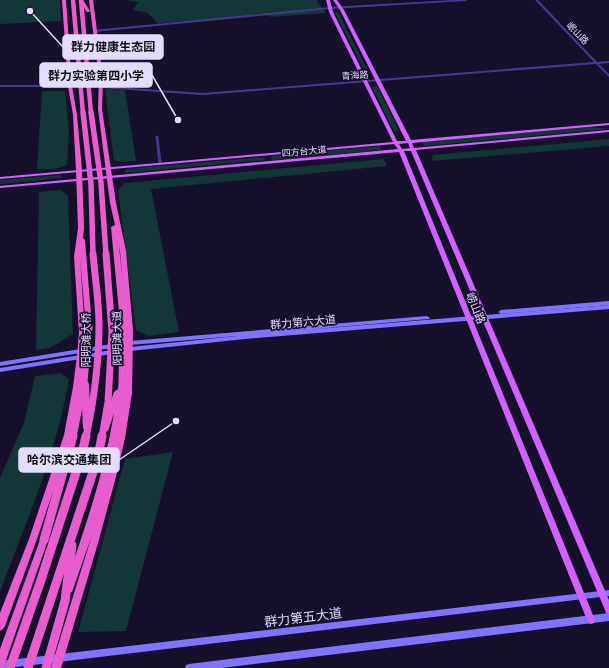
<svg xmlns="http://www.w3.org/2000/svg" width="609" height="668" font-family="Inter,'Noto Sans SC',sans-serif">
<rect width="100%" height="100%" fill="#17102d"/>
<!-- green -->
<g fill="#133637">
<path d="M 0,0 L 60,0 L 61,21 L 0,24 Z"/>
<path d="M 126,0 L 316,0 L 326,13 L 271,17 L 268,15 L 157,23 L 148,13 L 133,10 L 138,2 Z"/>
<path d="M 338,12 L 369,73 L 366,73 L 335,13 Z"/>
<path d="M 377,86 L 399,131 L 394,131 L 372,87 Z"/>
<path d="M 105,89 L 125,90 L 136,161 L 124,162 L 114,161 Z"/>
<path d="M 42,91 L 65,91 L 69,132 L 67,165 L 55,169 L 37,169 Z"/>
<path d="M 590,127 L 609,129 L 424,146 L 421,142 Z"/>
<path d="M 609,139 L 609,146 L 431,161 L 433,155 Z"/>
<path d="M 380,146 L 381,150 L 272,160 L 271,156 Z"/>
<path d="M 264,157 L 265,160 L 125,173 L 126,169 Z"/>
<path d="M 384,159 L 387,166 L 151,189 L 179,332 L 149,336 L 136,330 L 118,190 L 125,183 Z"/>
<path d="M 61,175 L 61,178 L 0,184 L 0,180 Z"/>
<path d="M 61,190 L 68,196 L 73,334 L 50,348 L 36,350 L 39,192 Z"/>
<path d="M 60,373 L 69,379 C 57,452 26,522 0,592 L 0,478 L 24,423 L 35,376 Z"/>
<path d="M 173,452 L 126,631 L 78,632 L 125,459 Z"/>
</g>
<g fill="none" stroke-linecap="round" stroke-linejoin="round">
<!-- minor -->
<path stroke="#43398e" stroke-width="3" d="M 157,137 L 160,163"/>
<!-- tertiary -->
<g fill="#43398e" fill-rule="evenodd">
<path d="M 452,0 L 467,0 L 466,1 L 330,9 L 94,32 L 93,31 L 94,30 L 330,7 Z"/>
<path d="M 535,0 L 538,0 L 597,62 L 609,61 L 609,63 L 599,64 L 609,74 L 609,77 L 596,64 L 203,95 L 101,88 L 99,87 L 101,86 L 203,93 L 594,62 Z"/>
<path d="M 0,85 L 70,85 L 72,86 L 70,87 L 0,87 Z"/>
</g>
<!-- secondary -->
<g fill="#8173ff" fill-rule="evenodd">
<path d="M 609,301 L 609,305 L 501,314 L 498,312 L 501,310 Z"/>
<path d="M 609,305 L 609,309 L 245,339 L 130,351 L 0,372 L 0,368 L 130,347 L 237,336 L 130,345 L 0,366 L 0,362 L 130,341 L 427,316 L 430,318 L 429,319 L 304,330 Z"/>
<path d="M 609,590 L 609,596 L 8,668 L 0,668 L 0,661 Z"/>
<path d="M 609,613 L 609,621 L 222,668 L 185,668 L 186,665 L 189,664 Z"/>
</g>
<!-- primary -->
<path fill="#d063ff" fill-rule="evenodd" d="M 326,0 L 330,0 L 333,12 L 397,141 L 406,141 L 340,10 L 333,0 L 337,0 L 344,10 L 411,140 L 609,123 L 609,125 L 412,143 L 414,148 L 609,130 L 609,132 L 416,150 L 609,600 L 609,614 L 606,613 L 605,610 L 411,151 L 404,151 L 595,620 L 594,623 L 591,624 L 588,623 L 587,620 L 399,152 L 0,188 L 0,186 L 398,149 L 394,144 L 0,179 L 0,177 L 393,142 L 329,12 ZM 408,143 L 410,148 L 402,149 L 399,144 Z"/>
<!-- trunk -->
<g fill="#e85dcd" fill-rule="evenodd">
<path d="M 62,0 L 66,0 L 72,86 L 77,115 L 82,170 L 84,228 L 83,238 L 85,240 L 92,327 L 89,329 L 86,327 L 80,257 L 85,332 L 85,356 L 81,387 L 72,435 L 37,539 L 5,626 L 3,629 L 0,631 L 0,613 L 29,539 L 64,435 L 73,387 L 77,356 L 79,332 L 74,257 L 78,228 L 76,170 L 73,115 L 68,86 Z"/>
<path d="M 79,0 L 83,0 L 90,11 L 89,12 L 87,12 Z"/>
<path d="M 89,0 L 93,0 L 103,78 L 102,109 L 116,203 L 126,251 L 133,330 L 132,393 L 125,438 L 117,473 L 98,543 L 61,668 L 51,668 L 92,535 L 72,592 L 69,593 L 66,592 L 64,589 C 84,531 104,474 114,413 L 108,431 L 105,432 L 102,431 L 101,429 L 114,392 L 118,389 L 119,381 L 125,381 L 126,323 L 123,324 L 120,322 L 111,227 L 115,225 L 110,203 L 98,109 L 99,78 ZM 119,246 L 120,251 L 123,284 Z"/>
<path d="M 85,381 L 88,382 L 89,384 L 91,428 L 90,430 L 87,431 L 84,430 L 83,428 L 81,384 L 82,382 Z"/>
<path d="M 44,536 L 47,537 L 48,540 L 5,663 L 4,667 L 0,668 L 0,649 L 40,540 L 41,537 Z"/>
</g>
<!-- trunk-bridge-far3 -->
<g stroke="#e85dcd" stroke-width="4.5">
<path d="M 73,0 L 83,113"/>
<path d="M 81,0 L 91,113"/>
</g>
<!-- trunk-bridge-far2 -->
<g stroke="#e85dcd" stroke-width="5.5">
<path d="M 83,112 L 91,184 L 93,255"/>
<path d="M 91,112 L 101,183 L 106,255"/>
</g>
<!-- trunk-bridge-far1 -->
<g stroke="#e85dcd" stroke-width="7">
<path d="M 122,383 L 123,322"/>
<path d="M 73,437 L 84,382 L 89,327"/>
<path d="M 86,437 C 94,400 99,363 99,325 C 99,302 95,278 93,254"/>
<path d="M 102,437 L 108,402 L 112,332 L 106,254"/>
</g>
<!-- trunk-bridge -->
<g stroke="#e85dcd" stroke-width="9">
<path d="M 44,540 L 73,436"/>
<path d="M 10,668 L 40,583 L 81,457 L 86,436"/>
<path d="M 28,668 L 98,457 L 102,436"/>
<path d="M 46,668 L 65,601 L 72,545"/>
</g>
</g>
<g text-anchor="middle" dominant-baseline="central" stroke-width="3.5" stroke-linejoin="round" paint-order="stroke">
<!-- far-street labels -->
<g font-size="9" fill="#e3dcff" stroke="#17102d">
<text transform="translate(578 33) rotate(46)">岷山路</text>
<text transform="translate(355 75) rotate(-4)">青海路</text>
<text transform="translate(304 151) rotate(-5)">四方台大道</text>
</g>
<!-- street labels -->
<g font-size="11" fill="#e3dcff" stroke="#17102d">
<text transform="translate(476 308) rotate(68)">崂山路</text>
<text transform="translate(303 322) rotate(-5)">群力第六大道</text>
<text transform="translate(117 338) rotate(-91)">阳明滩大道</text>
<text transform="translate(86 340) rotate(-90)">阳明滩大桥</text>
</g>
<!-- near-street labels -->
<g font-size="13" fill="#e3dcff" stroke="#17102d">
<text transform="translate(303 617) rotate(-7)">群力第五大道</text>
</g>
</g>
<!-- callouts -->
<path fill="none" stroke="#e3dcff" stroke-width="1.5" d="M30 11L63 47M178 120L152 75M176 421L119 460"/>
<g fill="#e3dcff" stroke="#17102d" stroke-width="1.5">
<circle cx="30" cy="11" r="4"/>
<circle cx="178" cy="120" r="4"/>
<circle cx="176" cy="421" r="4"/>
</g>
<g fill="#e3dcff" stroke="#e3dcff" stroke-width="1.5">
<rect x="63" y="35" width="100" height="24" rx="4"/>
<rect x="40" y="63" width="112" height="24" rx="4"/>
<rect x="19" y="448" width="100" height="24" rx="4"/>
</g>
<g font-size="12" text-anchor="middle" font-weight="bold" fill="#111">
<text x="113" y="51">群力健康生态园</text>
<text x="96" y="80">群力实验第四小学</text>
<text x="69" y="464">哈尔滨交通集团</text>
</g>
</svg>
